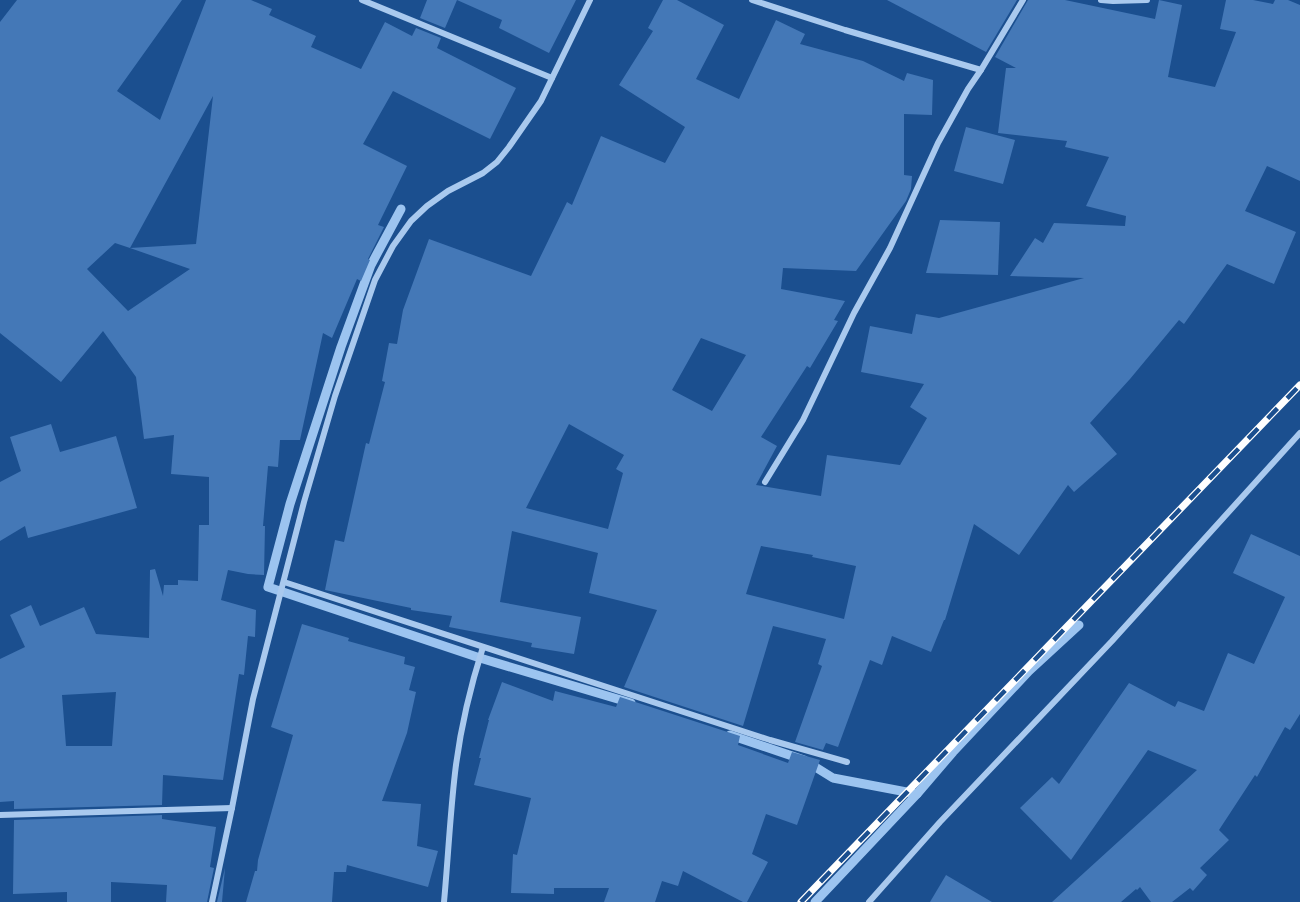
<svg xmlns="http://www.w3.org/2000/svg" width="1300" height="902" font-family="Cabin,sans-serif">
<rect width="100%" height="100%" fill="#1b4f8f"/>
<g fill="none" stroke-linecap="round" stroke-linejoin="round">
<!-- stream -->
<g stroke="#9cc4f0" stroke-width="9">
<path d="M 401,209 L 371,265 L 341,347 L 290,504 L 268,587 L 480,658 L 631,703"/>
<path d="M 730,735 L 804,760 L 833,778 L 917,794"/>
<path d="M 815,902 L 917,794 L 953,752 L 1029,671 L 1079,625"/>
</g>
</g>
<!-- building -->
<g fill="#4478b7" fill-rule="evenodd">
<path d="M 17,0 L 182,0 L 117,91 L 160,120 L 206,0 L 251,0 L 272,9 L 269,15 L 316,36 L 311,47 L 361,69 L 385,22 L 412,36 L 416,28 L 441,38 L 437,48 L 516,88 L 490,139 L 393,91 L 363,144 L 407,166 L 378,225 L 384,227 L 368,259 L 370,260 L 361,281 L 357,279 L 332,338 L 323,333 L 300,440 L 280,440 L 278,467 L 268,466 L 263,526 L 265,526 L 264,575 L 248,574 L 228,570 L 221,600 L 256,610 L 255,637 L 248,636 L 244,675 L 239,674 L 223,780 L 163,775 L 162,805 L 14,809 L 14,801 L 0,802 L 0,659 L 25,647 L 10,615 L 31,605 L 40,626 L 84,607 L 96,634 L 149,638 L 150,570 L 155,569 L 163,596 L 164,585 L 178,585 L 178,580 L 198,581 L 199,525 L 209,525 L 209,477 L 171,474 L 174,435 L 144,439 L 136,377 L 103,331 L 61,382 L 0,333 L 0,22 ZM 213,96 L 196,244 L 130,248 L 190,269 L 128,311 L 87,269 L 115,243 L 130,248 ZM 116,692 L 112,746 L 66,746 L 62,695 Z"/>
<path d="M 427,0 L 576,0 L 549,53 L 499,28 L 502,20 L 457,0 L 445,28 L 420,18 Z"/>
<path d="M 663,0 L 677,0 L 724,25 L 696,79 L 739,99 L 776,20 L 805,34 L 800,44 L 863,61 L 904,81 L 907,73 L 933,80 L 932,115 L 904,114 L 904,175 L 912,176 L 911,189 L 906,201 L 856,271 L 783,268 L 781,289 L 845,301 L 834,320 L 838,321 L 810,368 L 807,366 L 761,437 L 777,446 L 756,485 L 821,496 L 827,455 L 900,465 L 927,418 L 910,407 L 924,384 L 861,372 L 870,326 L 912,334 L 916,314 L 939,318 L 1084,278 L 1010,276 L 1035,238 L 1043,243 L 1054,223 L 1125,226 L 1126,216 L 1086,206 L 1109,157 L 1065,147 L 1067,141 L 998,133 L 1006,68 L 1016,68 L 995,57 L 1028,0 L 1065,0 L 1155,19 L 1159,0 L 1182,5 L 1168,77 L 1215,87 L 1236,32 L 1220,29 L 1226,0 L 1253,0 L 1273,4 L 1275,0 L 1288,0 L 1300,5 L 1300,181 L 1267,166 L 1245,211 L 1296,232 L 1274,284 L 1227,264 L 1184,324 L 1179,320 L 1130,379 L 1090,423 L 1117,454 L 1074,492 L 1068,485 L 1019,555 L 974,524 L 945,620 L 944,620 L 931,652 L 892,636 L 882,665 L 870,660 L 838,747 L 826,743 L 823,750 L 795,742 L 822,666 L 818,664 L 826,639 L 773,626 L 743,726 L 624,687 L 657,610 L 589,593 L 598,553 L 512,531 L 500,602 L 581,617 L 574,654 L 531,647 L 532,643 L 449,627 L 452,616 L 411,610 L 411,608 L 325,590 L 335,540 L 344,542 L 366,443 L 369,444 L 385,382 L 382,381 L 389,343 L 397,344 L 403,310 L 429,239 L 531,276 L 567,202 L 572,205 L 601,136 L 665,163 L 685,127 L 619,85 L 653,31 L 648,28 ZM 701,338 L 746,355 L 712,411 L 672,390 ZM 569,424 L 624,455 L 616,469 L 623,473 L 608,529 L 526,508 ZM 761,546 L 813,555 L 812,557 L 856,566 L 844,619 L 746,594 Z"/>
<path d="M 887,0 L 1017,0 L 986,52 Z"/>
<path d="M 966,127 L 1015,140 L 1003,184 L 954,171 Z"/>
<path d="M 940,220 L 1000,222 L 998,275 L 926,273 Z"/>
<path d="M 51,424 L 60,452 L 116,436 L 137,508 L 28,538 L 25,526 L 0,541 L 0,482 L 21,471 L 10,437 Z"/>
<path d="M 1251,534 L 1300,556 L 1300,714 L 1290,730 L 1285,727 L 1257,777 L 1255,775 L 1219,830 L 1229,840 L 1200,868 L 1207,875 L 1193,891 L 1190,888 L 1172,902 L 1151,902 L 1140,887 L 1137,890 L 1136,889 L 1121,902 L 1052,902 L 1197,770 L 1148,750 L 1071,860 L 1020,808 L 1052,777 L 1059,784 L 1129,683 L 1175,707 L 1178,701 L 1204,711 L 1228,653 L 1254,664 L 1285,597 L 1233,573 Z"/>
<path d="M 302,624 L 349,638 L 348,641 L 405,657 L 404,664 L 415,667 L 409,690 L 416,692 L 407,733 L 382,801 L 421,804 L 417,846 L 438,851 L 428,887 L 347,865 L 346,872 L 334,872 L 332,902 L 246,902 L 255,871 L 257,871 L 258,860 L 293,735 L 271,727 Z"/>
<path d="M 502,682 L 553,701 L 555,691 L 616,707 L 620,697 L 740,736 L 738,745 L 788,763 L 792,752 L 820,760 L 797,825 L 766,814 L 752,854 L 768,862 L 747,902 L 743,902 L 683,871 L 678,886 L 662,881 L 655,902 L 604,902 L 609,888 L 554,888 L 554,894 L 511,893 L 513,854 L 517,855 L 531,798 L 474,785 L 481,758 L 479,758 L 489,720 L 488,720 Z"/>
<path d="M 162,815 L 162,819 L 216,827 L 210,867 L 214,868 L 207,902 L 166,902 L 167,885 L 111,882 L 111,902 L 67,902 L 67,892 L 13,894 L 14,820 Z"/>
<path d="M 225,868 L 222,902 L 217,902 Z"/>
<path d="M 946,875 L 992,902 L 930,902 Z"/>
</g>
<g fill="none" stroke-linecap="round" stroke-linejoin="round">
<!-- minor -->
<g stroke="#a9c9ee" stroke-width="6">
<path d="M 362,0 L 552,78"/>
<path d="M 752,0 L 845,30 L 981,70"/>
<path d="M 1101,0 L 1113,1 L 1147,0"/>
<path d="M 765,482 L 803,420 L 854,313 L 890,248 L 938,143 L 968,89 L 981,70 L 1023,0"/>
<path d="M 284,582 L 770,740 L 847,762"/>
<path d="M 0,815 L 232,808"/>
<path d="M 212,902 L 232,808 L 253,699 L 304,502 L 335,396 L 375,280 L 393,246 L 411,221 L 427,206 L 448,191 L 483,173 L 497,162 L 509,147 L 541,101 L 590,0"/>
<path d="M 444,902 C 448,859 450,816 455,773 C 460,730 470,688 483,647"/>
<path d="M 869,902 L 940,822 L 1112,641 L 1300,433"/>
</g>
<!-- rail casing -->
<g stroke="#fff" stroke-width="7">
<path id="rail" d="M 801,902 L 1300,385"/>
</g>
<!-- rail -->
<use href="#rail" stroke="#1b4f8f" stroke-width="4.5" stroke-dasharray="14" stroke-linecap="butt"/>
</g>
</svg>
